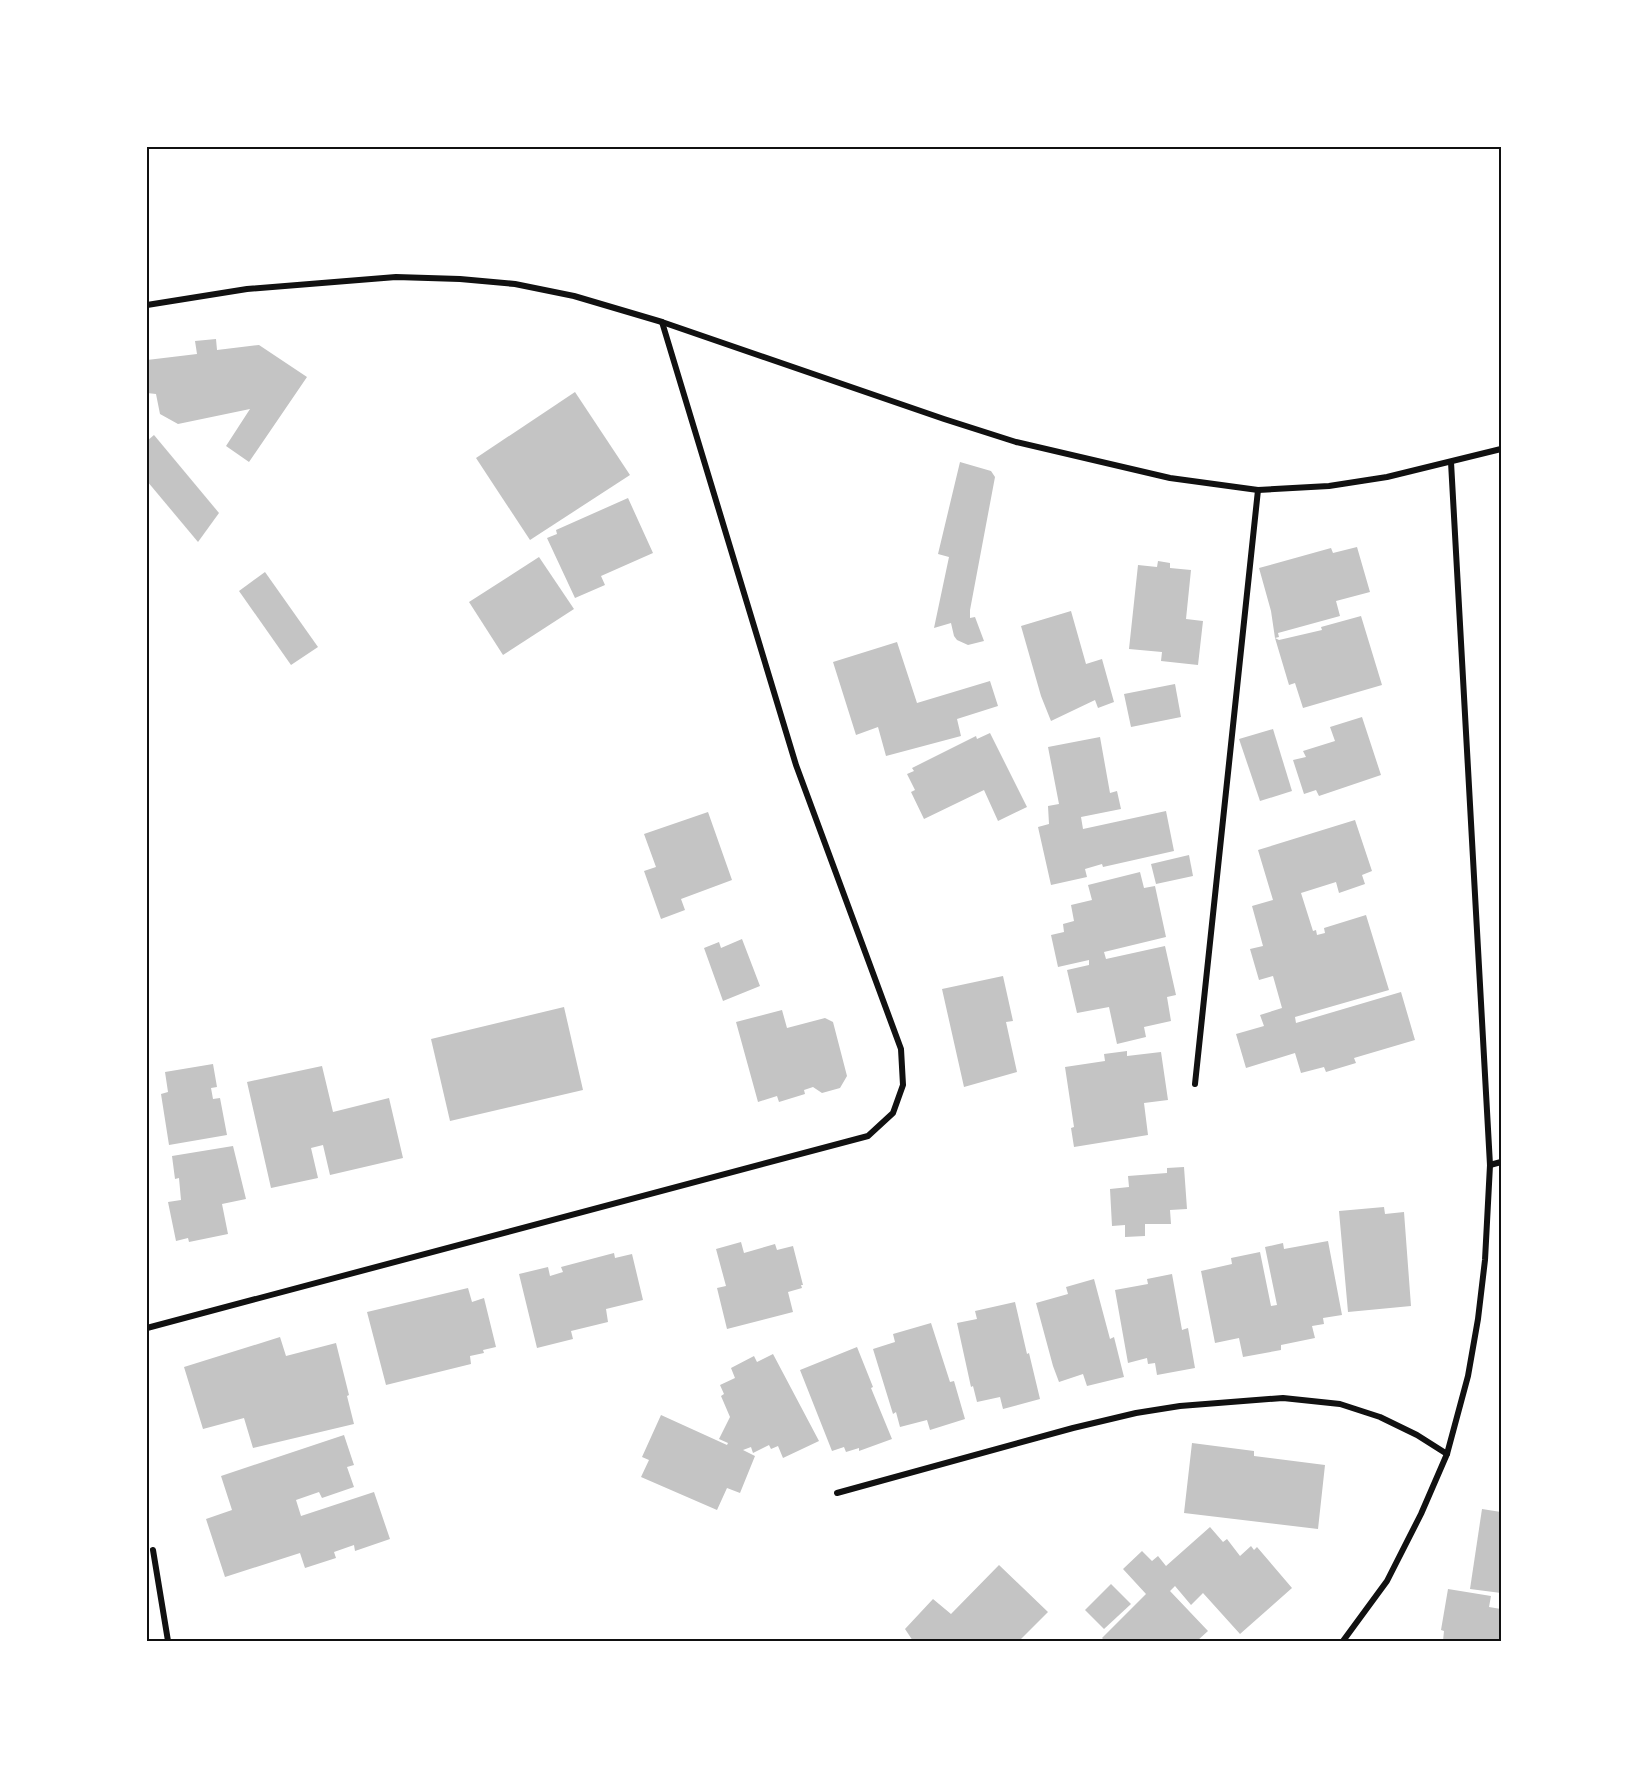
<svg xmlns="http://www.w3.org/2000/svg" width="1648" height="1788" font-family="Lato,sans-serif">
<rect width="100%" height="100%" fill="#fff"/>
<!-- building -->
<g fill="#c4c4c4">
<path d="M 216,339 L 217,350 L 259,345 L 307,377 L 249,462 L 226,446 L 250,409 L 178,424 L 160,414 L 156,394 L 147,393 L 147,360 L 197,354 L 195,341 Z"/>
<path d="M 575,392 L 630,475 L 530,540 L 476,458 Z"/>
<path d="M 154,435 L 219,513 L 198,542 L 147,481 L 147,441 Z"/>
<path d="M 960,462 L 991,471 L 995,477 L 970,610 L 970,618 L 975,617 L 984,641 L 968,645 L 957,640 L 954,636 L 951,623 L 934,628 L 949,557 L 938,554 Z"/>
<path d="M 628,498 L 653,553 L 601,576 L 605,585 L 575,598 L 547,538 L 557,534 L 556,530 Z"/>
<path d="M 1357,547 L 1370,592 L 1336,601 L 1340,616 L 1278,633 L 1279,637 L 1275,638 L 1271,611 L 1259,568 L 1331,548 L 1333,553 Z"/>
<path d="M 539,557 L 574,609 L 503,655 L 469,602 Z"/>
<path d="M 1158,561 L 1170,563 L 1170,568 L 1191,570 L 1186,619 L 1203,621 L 1198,665 L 1161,661 L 1162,652 L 1129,649 L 1138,565 L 1157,567 Z"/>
<path d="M 265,572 L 318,647 L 291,665 L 239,591 Z"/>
<path d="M 1071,611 L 1086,664 L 1102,659 L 1114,702 L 1098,708 L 1095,700 L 1051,721 L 1041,696 L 1021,626 Z"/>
<path d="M 1361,616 L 1382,685 L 1303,708 L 1295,683 L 1289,685 L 1275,638 L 1279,640 L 1322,630 L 1321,627 Z"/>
<path d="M 897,642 L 917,703 L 990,681 L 998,706 L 957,719 L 961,736 L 886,756 L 878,727 L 856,735 L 833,662 Z"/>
<path d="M 1175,684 L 1181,717 L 1131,727 L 1124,694 Z"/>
<path d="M 1362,717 L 1381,775 L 1319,796 L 1316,790 L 1304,794 L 1293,760 L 1306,757 L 1303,751 L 1335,741 L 1330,727 Z"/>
<path d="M 1273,729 L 1292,791 L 1260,801 L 1239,739 Z"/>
<path d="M 990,733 L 1027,807 L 998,821 L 984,790 L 924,819 L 911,792 L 915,790 L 907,774 L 914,771 L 912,768 L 976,736 L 977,739 Z"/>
<path d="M 1100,737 L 1110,793 L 1117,791 L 1121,809 L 1081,817 L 1083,829 L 1166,811 L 1174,851 L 1103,867 L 1102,864 L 1085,869 L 1087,877 L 1051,885 L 1038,827 L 1049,824 L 1048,806 L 1059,804 L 1048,747 Z"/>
<path d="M 708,812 L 732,880 L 681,899 L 685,910 L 661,919 L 644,871 L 656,867 L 644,834 Z"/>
<path d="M 1355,820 L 1372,871 L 1362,875 L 1365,884 L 1339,893 L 1336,882 L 1301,893 L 1313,931 L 1316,930 L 1317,935 L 1325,933 L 1324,928 L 1366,915 L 1389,990 L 1295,1017 L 1296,1023 L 1401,992 L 1415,1040 L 1354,1058 L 1356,1063 L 1326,1072 L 1324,1067 L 1301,1073 L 1295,1053 L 1246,1068 L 1236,1034 L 1264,1026 L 1260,1015 L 1282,1008 L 1273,976 L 1259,980 L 1250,949 L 1263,946 L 1252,906 L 1273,900 L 1258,850 Z"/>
<path d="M 1189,855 L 1193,876 L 1156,884 L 1151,864 Z"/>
<path d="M 1140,872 L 1144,888 L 1155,886 L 1166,937 L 1104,952 L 1106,959 L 1165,946 L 1176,995 L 1167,997 L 1171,1021 L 1144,1027 L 1146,1037 L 1117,1044 L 1109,1007 L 1077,1013 L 1067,970 L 1089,965 L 1089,960 L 1058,967 L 1051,935 L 1064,932 L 1063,924 L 1074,921 L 1071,905 L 1092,900 L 1088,885 Z"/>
<path d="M 742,939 L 760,986 L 723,1001 L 704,948 L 719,942 L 721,948 Z"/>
<path d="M 1003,976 L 1013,1021 L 1006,1022 L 1017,1072 L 964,1087 L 942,989 Z"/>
<path d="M 564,1007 L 583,1090 L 450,1121 L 431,1039 Z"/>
<path d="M 782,1010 L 787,1028 L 825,1018 L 833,1022 L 847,1076 L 840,1088 L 822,1093 L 813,1087 L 804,1090 L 805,1094 L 779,1102 L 777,1096 L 758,1102 L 736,1022 Z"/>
<path d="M 1127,1051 L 1127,1056 L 1161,1052 L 1168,1100 L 1144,1103 L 1148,1135 L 1074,1147 L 1071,1128 L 1074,1127 L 1065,1067 L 1105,1061 L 1104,1054 Z"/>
<path d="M 213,1064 L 217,1087 L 211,1088 L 213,1099 L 220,1098 L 227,1135 L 169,1145 L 161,1094 L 168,1092 L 165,1072 Z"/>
<path d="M 322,1066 L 333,1112 L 389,1098 L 403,1158 L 330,1175 L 323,1145 L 311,1148 L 318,1178 L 271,1188 L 247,1082 Z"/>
<path d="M 233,1146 L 246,1199 L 222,1204 L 228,1234 L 189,1242 L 188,1238 L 176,1241 L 168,1202 L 181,1200 L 179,1178 L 175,1179 L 172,1156 Z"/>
<path d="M 1184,1167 L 1187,1209 L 1170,1210 L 1171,1224 L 1145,1224 L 1145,1236 L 1125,1237 L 1125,1225 L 1112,1226 L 1110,1189 L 1129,1187 L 1128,1176 L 1167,1173 L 1167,1168 Z"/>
<path d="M 1384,1207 L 1385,1214 L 1404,1212 L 1411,1306 L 1348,1312 L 1339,1211 Z"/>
<path d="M 1328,1241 L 1342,1315 L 1323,1318 L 1324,1324 L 1312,1326 L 1315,1338 L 1281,1345 L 1281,1350 L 1243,1357 L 1239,1338 L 1215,1343 L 1201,1271 L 1232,1264 L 1231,1258 L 1260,1252 L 1271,1306 L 1277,1305 L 1265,1247 L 1283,1243 L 1284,1249 Z"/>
<path d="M 741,1242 L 744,1253 L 775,1244 L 777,1250 L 793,1246 L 803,1285 L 801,1285 L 802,1288 L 788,1292 L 793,1312 L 727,1329 L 717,1288 L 726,1286 L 716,1249 Z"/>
<path d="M 614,1253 L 615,1258 L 632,1254 L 643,1300 L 606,1309 L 608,1322 L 571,1331 L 573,1339 L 537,1348 L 519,1274 L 548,1267 L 550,1276 L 563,1272 L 561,1267 Z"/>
<path d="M 1172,1274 L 1182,1330 L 1188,1328 L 1195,1368 L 1157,1375 L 1155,1363 L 1148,1364 L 1147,1358 L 1128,1363 L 1115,1290 L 1148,1284 L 1147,1279 Z"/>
<path d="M 1094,1279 L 1110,1339 L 1114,1337 L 1124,1377 L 1087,1386 L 1083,1374 L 1059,1382 L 1053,1366 L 1036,1303 L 1068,1294 L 1066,1287 Z"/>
<path d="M 468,1288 L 472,1302 L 484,1298 L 496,1347 L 483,1350 L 484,1353 L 470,1356 L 471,1364 L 386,1385 L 367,1312 Z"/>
<path d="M 1015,1302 L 1027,1354 L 1029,1353 L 1040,1399 L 1003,1409 L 1000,1397 L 977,1402 L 973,1386 L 971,1387 L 957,1323 L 977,1319 L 975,1311 Z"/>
<path d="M 931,1323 L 950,1382 L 954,1381 L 965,1419 L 930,1430 L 927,1420 L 900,1427 L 896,1412 L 893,1414 L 873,1349 L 895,1342 L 893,1334 Z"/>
<path d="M 280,1337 L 286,1356 L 336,1343 L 349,1395 L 347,1396 L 354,1424 L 253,1448 L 244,1418 L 203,1429 L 184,1367 Z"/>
<path d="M 857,1347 L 873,1387 L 871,1388 L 892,1439 L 859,1451 L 859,1448 L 846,1452 L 844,1447 L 832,1451 L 800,1370 Z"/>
<path d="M 773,1354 L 819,1441 L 783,1458 L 778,1446 L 771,1449 L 769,1445 L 753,1453 L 751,1447 L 743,1450 L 755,1456 L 740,1493 L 727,1488 L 717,1510 L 641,1477 L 649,1460 L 642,1457 L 661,1415 L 727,1445 L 728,1443 L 719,1439 L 730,1417 L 721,1396 L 724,1394 L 720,1385 L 735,1378 L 731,1368 L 754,1356 L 757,1362 Z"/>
<path d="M 344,1435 L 354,1465 L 347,1467 L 354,1487 L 322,1498 L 319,1492 L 296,1500 L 301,1516 L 374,1492 L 390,1539 L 355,1551 L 354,1545 L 334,1552 L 336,1558 L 305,1568 L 300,1553 L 225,1577 L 206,1519 L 232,1510 L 221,1476 Z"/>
<path d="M 1192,1443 L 1254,1451 L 1254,1456 L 1325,1465 L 1318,1529 L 1184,1513 Z"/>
<path d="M 1482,1509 L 1501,1512 L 1501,1593 L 1470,1589 Z"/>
<path d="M 1210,1527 L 1223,1542 L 1227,1539 L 1240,1556 L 1251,1546 L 1254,1550 L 1257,1547 L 1292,1588 L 1240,1634 L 1203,1593 L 1191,1605 L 1175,1586 L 1170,1591 L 1208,1631 L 1197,1641 L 1105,1641 L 1102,1638 L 1146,1594 L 1123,1569 L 1142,1551 L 1152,1561 L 1158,1556 L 1166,1566 Z"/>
<path d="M 999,1565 L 1048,1612 L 1019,1641 L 913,1641 L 905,1629 L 933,1599 L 951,1614 Z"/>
<path d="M 1111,1584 L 1131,1604 L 1104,1629 L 1085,1610 Z"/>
<path d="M 1448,1589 L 1491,1596 L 1489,1607 L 1501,1609 L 1501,1641 L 1443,1641 L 1444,1631 L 1441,1630 Z"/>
</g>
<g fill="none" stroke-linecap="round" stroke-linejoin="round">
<!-- minor -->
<g stroke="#111" stroke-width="6">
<path d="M 147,305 L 247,289 L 396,277 L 460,279 L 515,284 L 574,296 L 662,322 L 944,419 L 1016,442 L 1170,478 L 1258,490 L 1329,486 L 1387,477 L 1501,449"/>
<path d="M 1195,1084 L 1258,490"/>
<path d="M 1490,1165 L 1501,1162"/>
<path d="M 147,1328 L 868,1136 L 893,1113 L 903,1085 L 901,1049 L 796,765 L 662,322"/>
<path d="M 837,1493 L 1073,1428 L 1136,1413 L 1180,1406 L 1283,1398 L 1340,1404 L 1380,1417 L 1417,1435 L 1447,1454"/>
<path d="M 153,1550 L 168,1641"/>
<path d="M 1343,1641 L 1387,1581 L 1421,1514 L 1447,1454 L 1468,1376 L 1478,1319 L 1485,1260 L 1490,1165 L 1451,462"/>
</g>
</g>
<!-- border -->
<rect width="1648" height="1788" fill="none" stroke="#ffffff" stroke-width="297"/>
<rect x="148" y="148" width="1352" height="1492" fill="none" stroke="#111" stroke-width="2"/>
</svg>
